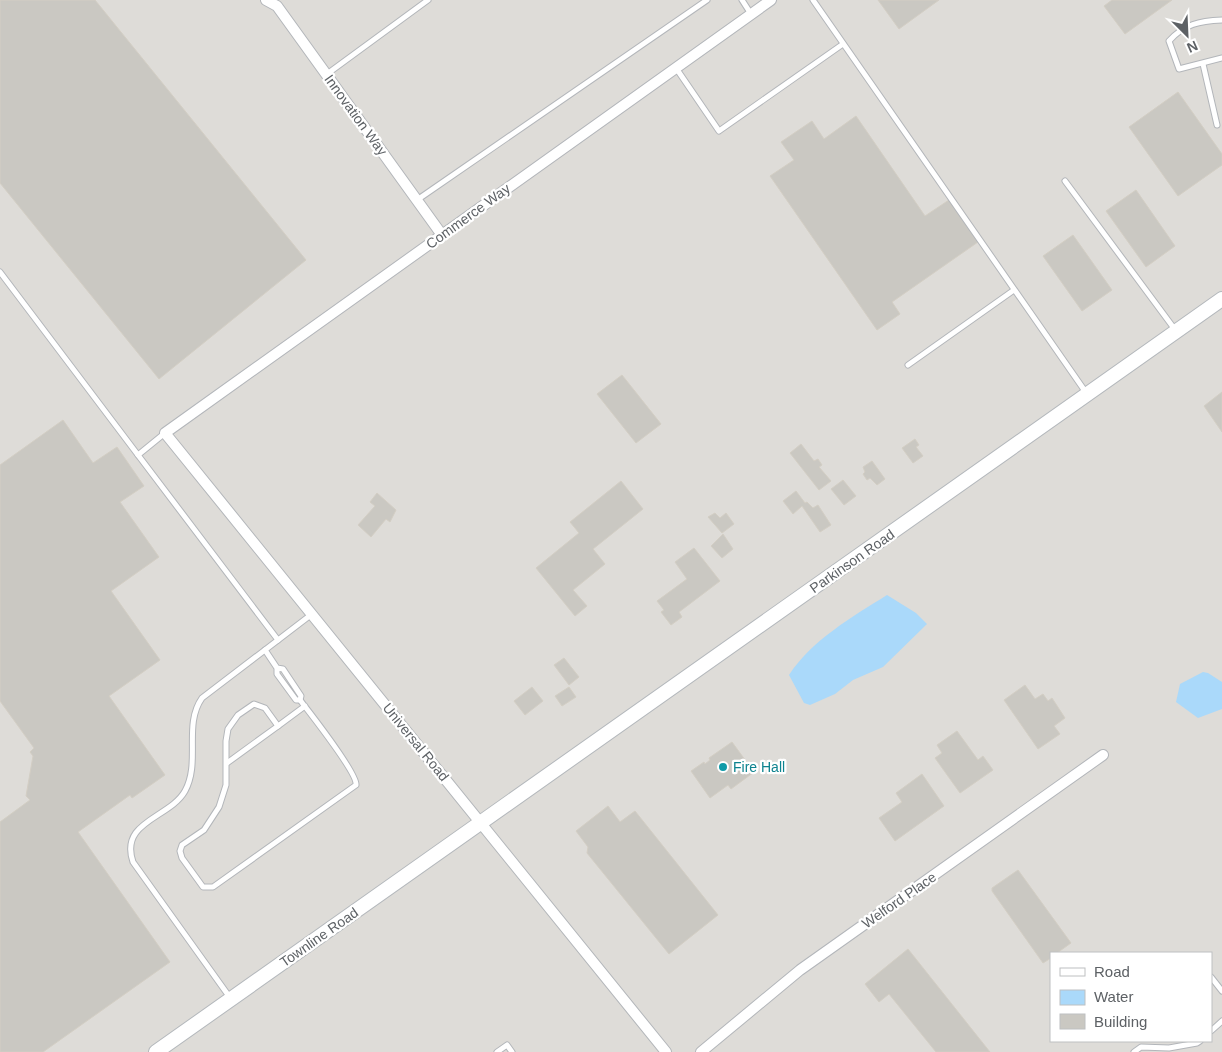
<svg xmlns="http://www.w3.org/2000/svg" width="1222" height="1052" font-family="Arial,sans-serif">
<rect width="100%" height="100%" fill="#efede6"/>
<!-- industrial -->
<path fill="#dedcd8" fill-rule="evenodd" d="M 0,0 L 1222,0 L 1222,1052 L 0,1052 ZM 1051,953 L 1211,953 L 1211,1041 L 1051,1041 Z"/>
<!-- water -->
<g fill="#aad9fa">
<path d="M 887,595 L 916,613 L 927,624 L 883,667 L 853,680 L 835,694 L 810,705 L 804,703 L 789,675 C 812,640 852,617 887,595 Z"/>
<path d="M 1203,672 L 1208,673 L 1222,682 L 1222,709 L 1198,718 L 1176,702 L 1180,684 Z"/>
</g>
<!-- building -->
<g fill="#cac8c2" stroke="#d3cec4">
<path d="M 0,0 L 95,0 L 306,260 L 159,379 L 0,183 Z"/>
<path d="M 878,0 L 939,0 L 899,29 Z"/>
<path d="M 1112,0 L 1172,0 L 1125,34 L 1104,6 Z"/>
<path d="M 1178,92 L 1222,154 L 1222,165 L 1178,196 L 1129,127 Z"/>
<path d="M 856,116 L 925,216 L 949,200 L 978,242 L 892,302 L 900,314 L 877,330 L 770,176 L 794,160 L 781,142 L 812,121 L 824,139 Z"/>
<path d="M 1136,190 L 1175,246 L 1146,267 L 1106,211 Z"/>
<path d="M 1073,235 L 1112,290 L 1082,311 L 1043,256 Z"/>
<path d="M 622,375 L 661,424 L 636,443 L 597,394 Z"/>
<path d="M 1222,392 L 1222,432 L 1204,406 Z"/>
<path d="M 63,420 L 93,463 L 117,447 L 144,486 L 120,502 L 159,557 L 111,591 L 160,660 L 109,696 L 165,775 L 132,798 L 130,795 L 78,832 L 170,962 L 43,1052 L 0,1052 L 0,822 L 30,800 L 26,796 L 33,756 L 30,752 L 34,748 L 0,701 L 0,465 Z"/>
<path d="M 915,439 L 919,445 L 916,447 L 923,456 L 913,463 L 902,448 Z"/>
<path d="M 801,444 L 814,461 L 818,459 L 822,465 L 819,467 L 831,481 L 819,490 L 790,453 Z"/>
<path d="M 872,461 L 885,479 L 877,485 L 870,478 L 867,480 L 863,474 L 865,472 L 863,467 Z"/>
<path d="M 843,480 L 856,496 L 844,505 L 831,489 Z"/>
<path d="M 621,481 L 643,509 L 593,549 L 605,564 L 573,590 L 587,606 L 575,616 L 536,568 L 579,533 L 570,522 Z"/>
<path d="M 796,491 L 805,503 L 807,502 L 813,508 L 818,505 L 831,525 L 820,532 L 802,506 L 793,514 L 783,501 Z"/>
<path d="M 377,493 L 396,510 L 390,522 L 386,519 L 371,537 L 358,525 L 375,506 L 370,502 Z"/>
<path d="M 715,513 L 720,518 L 726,513 L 734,524 L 722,533 L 708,517 Z"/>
<path d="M 723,534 L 733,549 L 722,558 L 711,546 Z"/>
<path d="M 694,548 L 720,581 L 679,612 L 682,617 L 671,625 L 661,612 L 664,610 L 657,601 L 687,579 L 675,562 Z"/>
<path d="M 564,658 L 579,677 L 569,685 L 554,665 Z"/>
<path d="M 1025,685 L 1035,699 L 1043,694 L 1048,701 L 1052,698 L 1065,718 L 1054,726 L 1060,734 L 1038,749 L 1004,700 Z"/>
<path d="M 532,687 L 543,701 L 525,715 L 514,701 Z"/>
<path d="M 569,687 L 576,697 L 562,706 L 555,696 Z"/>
<path d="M 957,731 L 978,760 L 983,756 L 993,770 L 960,793 L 935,758 L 942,753 L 937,745 Z"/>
<path d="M 732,742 L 754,772 L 731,789 L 728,785 L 710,798 L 691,771 L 704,762 L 705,764 L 710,760 L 709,758 Z"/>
<path d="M 922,774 L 944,806 L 895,841 L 879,818 L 902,802 L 896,793 Z"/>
<path d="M 608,806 L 620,822 L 635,811 L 718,915 L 669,954 L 587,853 L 588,847 L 576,831 Z"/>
<path d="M 1018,870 L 1071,943 L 1057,953 L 1051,953 L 1051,958 L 1043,963 L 992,891 L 992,888 Z"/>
<path d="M 908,949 L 990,1052 L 936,1052 L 889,994 L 879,1002 L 865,984 Z"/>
</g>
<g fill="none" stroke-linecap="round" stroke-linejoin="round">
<!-- service casing -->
<g stroke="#b3b6ba" stroke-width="7">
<g id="service">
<path d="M 742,0 L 751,14"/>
<path d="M 813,0 L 1087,394"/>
<path d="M 1222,20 C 1200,21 1184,24 1169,41 L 1179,69 L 1222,58"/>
<path d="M 1203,64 L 1217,125"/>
<path d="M 676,68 L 719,131 L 843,44"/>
<path d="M 327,74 L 428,0"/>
<path d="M 1065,181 L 1176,331"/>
<path d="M 417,200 L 707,0"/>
<path d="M 0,272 L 138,455 L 165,433"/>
<path d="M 908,365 L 1014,290"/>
<path d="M 138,455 L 278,640"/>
<path d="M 265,650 L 277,668 L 283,669 L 301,696 L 300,700 L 296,700 L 277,674 L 277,668"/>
<path d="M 300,700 C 310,713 358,774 356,785 L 213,887 L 203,887 L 182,858 L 180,851 L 182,845 L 204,830 L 219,807 L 226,785 L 226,741 L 228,729 L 238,715 L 254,704 L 265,708 L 278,726 L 305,706"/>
<path d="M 227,763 L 278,726"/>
<path d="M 1211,977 L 1222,991"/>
<path d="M 231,999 L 133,862 C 119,821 170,818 185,791 C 201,762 183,725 202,698 L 312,614"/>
<path d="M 1211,1031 L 1222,1021"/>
<path d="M 497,1052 L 507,1045 L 512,1052"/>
<path d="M 1134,1052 L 1141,1047 L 1169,1048 L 1197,1043 L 1200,1041"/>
</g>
</g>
<!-- minor casing -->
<g stroke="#b3b6ba" stroke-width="12">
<g id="minor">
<path d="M 266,0 L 277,6 L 442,235"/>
<path d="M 666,1052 L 165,433 L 771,0"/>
<path d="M 701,1052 L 800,970 L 1103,755"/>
</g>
</g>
<!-- secondary casing -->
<g stroke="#b4b8bc" stroke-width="16">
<path id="secondary" d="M 156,1052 L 1222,299"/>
</g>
<!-- service -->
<use href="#service" stroke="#fff" stroke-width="5"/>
<!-- minor -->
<use href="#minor" stroke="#fff" stroke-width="10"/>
<!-- secondary -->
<use href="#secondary" stroke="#fff" stroke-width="14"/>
</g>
<!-- markers -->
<circle fill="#0f9aa8" stroke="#fff" stroke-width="2" cx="723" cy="767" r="5"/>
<g text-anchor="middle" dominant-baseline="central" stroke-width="4.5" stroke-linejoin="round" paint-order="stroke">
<!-- street labels -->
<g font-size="14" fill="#5d6165" stroke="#fff">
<text transform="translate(356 115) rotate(54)">Innovation Way</text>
<text transform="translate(468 216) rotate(-36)">Commerce Way</text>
<text transform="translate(852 561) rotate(-35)">Parkinson Road</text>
<text transform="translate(416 742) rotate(51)">Universal Road</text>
<text transform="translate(899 900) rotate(-35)">Welford Place</text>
<text transform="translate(319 937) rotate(-35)">Townline Road</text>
</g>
<!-- culture labels -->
<g font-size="14" fill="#0d838f" stroke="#fff" text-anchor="start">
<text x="733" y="767">Fire Hall</text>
</g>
</g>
<!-- legend -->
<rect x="1050" y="952" width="162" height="90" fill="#ffffff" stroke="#bec0c1"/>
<rect x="1060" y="968" width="25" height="8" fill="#ffffff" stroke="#bec0c1"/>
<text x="1094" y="977" font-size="15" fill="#5d6165">Road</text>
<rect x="1060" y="990" width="25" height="15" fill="#aad9fa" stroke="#bec0c1"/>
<text x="1094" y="1002" font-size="15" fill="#5d6165">Water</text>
<rect x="1060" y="1014" width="25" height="15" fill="#cac8c2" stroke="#bec0c1"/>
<text x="1094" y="1027" font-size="15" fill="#5d6165">Building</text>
<!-- north arrow -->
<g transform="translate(1187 35) rotate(156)" stroke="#ffffff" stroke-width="4" paint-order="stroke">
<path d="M0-4L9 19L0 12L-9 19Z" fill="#5d6165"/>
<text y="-8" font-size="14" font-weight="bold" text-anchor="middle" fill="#5d6165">N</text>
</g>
</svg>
